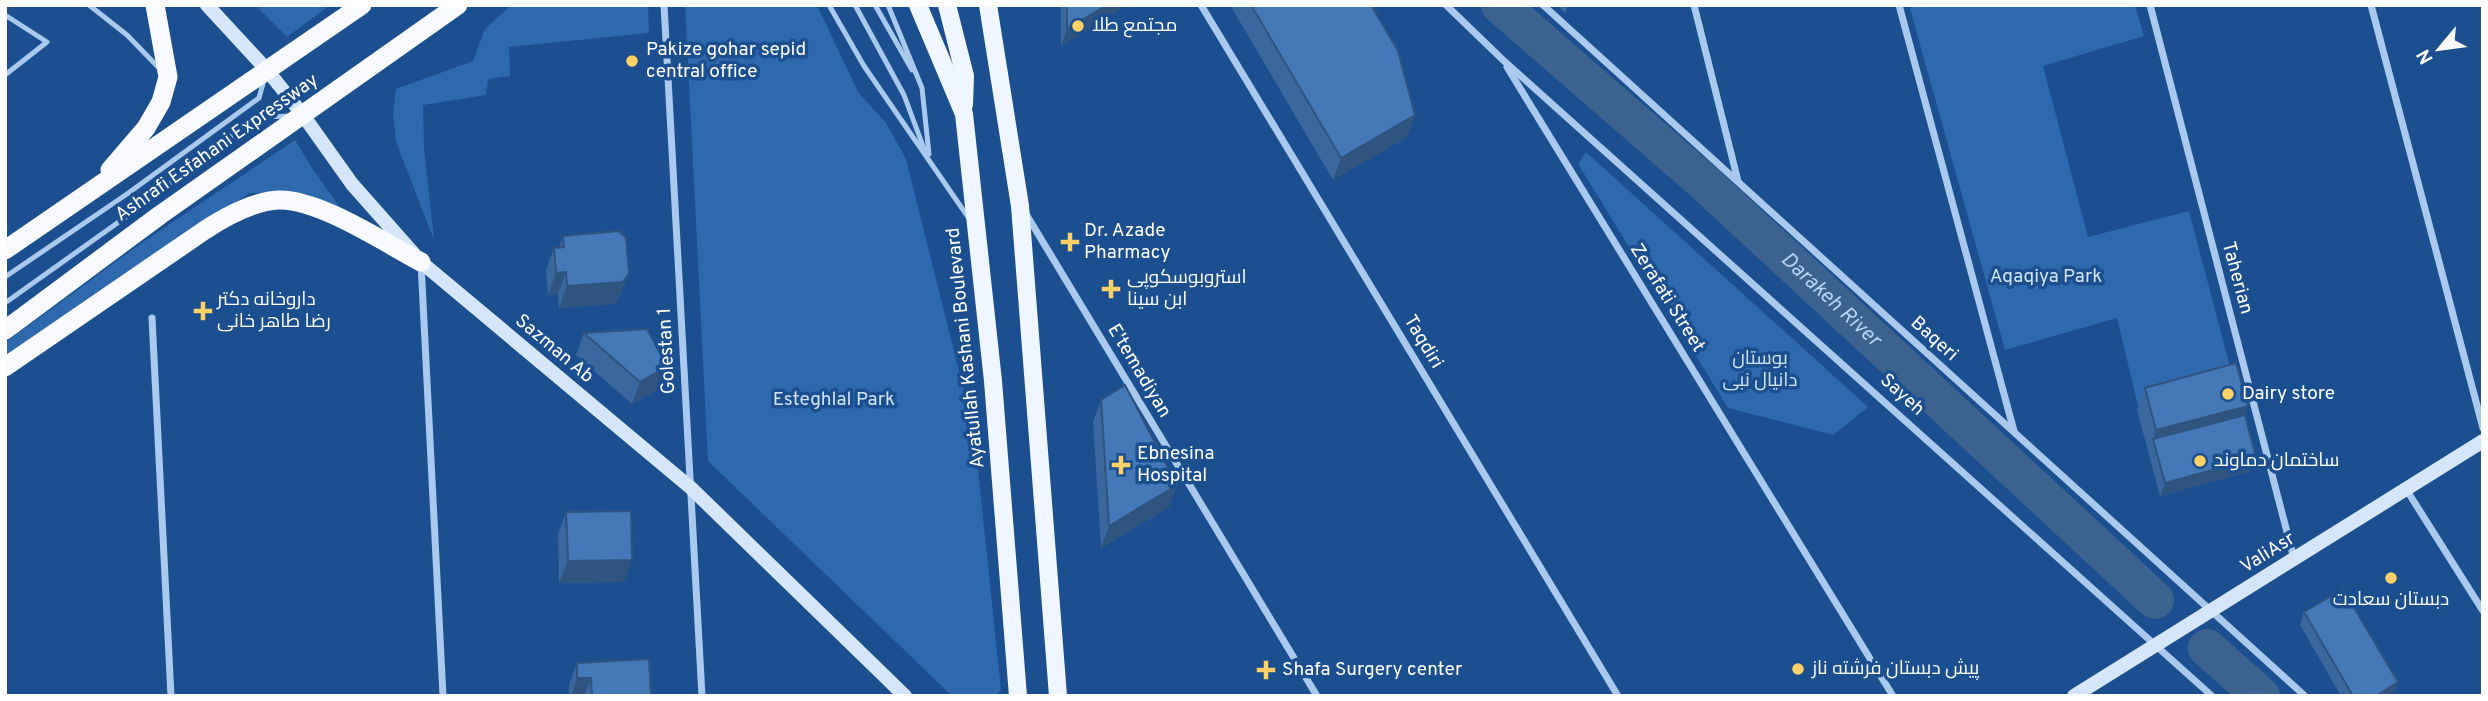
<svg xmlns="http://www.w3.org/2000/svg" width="2488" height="701" font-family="Overpass,Cairo,sans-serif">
<rect width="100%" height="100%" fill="#1b4f8f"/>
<!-- green -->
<g fill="#2e69ad">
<path d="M 255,5 L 330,5 L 287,37 Z"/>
<path d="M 511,5 L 648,5 L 649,33 L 509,47 L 510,76 L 488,79 L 486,95 L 423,105 L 424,148 L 434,240 L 396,142 L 393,114 L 396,89 L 473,61 L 485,29 Z"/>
<path d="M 685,5 L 817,5 L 858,92 L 886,123 L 906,159 L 974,431 L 1001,690 L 995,696 L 952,696 L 708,461 Z"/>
<path d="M 1909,5 L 2135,5 L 2144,36 L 2043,66 L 2088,237 L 2189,211 L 2234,382 L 2138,406 L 2117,318 L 2005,350 Z"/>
<path d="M 295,140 L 312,168 L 343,212 L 306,194 L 249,193 L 5,361 L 5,343 L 137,246 Z"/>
<path d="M 1586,152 L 1868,407 L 1833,435 L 1728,408 L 1578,164 Z"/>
</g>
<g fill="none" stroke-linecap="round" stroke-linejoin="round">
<!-- river -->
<g stroke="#3c6290" stroke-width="38">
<path id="s1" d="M 1500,5 L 1706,184 L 2155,600"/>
<path d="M 2207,648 L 2261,696"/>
</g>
<!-- service -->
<g stroke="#a9c9ee" stroke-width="5">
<path d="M 89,5 L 127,35 L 160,69"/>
<path d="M 829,5 L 864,66 L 968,217"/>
<path d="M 855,5 L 904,95 L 926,154"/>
<path d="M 875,5 L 912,70"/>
<path d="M 888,5 L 922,88 L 929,154"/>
<path d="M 5,15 L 47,42 L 5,75"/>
<path d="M 5,277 L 127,194 L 259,98 L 264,80"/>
<path d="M 5,303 L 137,209 L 225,140 L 259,117 L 291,116"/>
</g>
<!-- minor -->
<g stroke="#a9c9ee" stroke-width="7">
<path d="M 664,5 L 702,696"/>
<path d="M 1201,5 L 1618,696"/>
<path d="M 1446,5 L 1503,60 L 2212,696"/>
<path d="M 1543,5 L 2305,696"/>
<path d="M 1694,5 L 1738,181"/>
<path d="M 1899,5 L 2014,431"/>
<path d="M 2150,5 L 2294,559"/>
<path d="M 2371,5 L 2483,428"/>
<path d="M 1507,67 L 1893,696"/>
<path d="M 1026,214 L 1317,696"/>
<path d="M 421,263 L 443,696"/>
<path d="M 152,318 L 171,696"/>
<path d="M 2406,489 L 2483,611"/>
</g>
<!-- secondary -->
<g stroke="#d6e6fa" stroke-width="14">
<path d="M 207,5 L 267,70 L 303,115 L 352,184 L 421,262 L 691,488 L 905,696"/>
<path d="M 2074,696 L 2483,441"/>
</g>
<!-- primary -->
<g stroke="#f0f6ff" stroke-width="18">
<path d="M 918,5 L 964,114 L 993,381 L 1018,696"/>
<path d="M 947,5 L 965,76 L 964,105"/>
<path d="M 988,5 L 1020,206 L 1058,696"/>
</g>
<!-- trunk -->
<g stroke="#f8faff" stroke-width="19">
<path d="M 110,170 L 146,128 L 161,102 L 168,77 L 155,5"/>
<path d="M 5,250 L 362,5"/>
<path d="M 5,330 L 160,215 L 458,5"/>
<path d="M 5,367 L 205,230 C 225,217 254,201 279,200 C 319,199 385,243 421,262"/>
</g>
</g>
<!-- wall -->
<g fill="#3a679d">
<path d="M 1061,5 L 1128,5 L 1061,46 Z"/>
<path d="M 1230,5 L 1371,5 L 1415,115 L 1407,137 L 1333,180 Z"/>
<path d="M 1557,5 L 1566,5 L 1567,9 L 1565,13 Z"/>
<path d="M 563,236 L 629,273 L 620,295 L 615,304 L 559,308 L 558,294 L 548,295 L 546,270 L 554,248 L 559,248 Z"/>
<path d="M 584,333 L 659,389 L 632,404 L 576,355 Z"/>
<path d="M 2145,388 L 2248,406 L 2244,415 L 2256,458 L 2251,471 L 2160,496 L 2137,410 Z"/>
<path d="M 1101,400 L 1169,507 L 1101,548 L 1093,422 Z"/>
<path d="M 566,512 L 624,582 L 559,583 L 558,534 Z"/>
<path d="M 2304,612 L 2394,695 L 2341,696 L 2300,625 Z"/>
<path d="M 577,663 L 651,696 L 569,696 L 569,685 Z"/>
</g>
<!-- shaded-wall -->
<g fill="#305480">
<path d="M 1107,5 L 1128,5 L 1061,46 L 1067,29 Z"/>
<path d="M 1415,115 L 1407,137 L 1333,180 L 1341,158 Z"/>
<path d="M 566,272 L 558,294 L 548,295 L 556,273 Z"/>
<path d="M 629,273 L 620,295 L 615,304 L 559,308 L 567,286 Z"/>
<path d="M 667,366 L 659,389 L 632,404 L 640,382 Z"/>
<path d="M 2248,406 L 2240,428 L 2153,439 L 2156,430 Z"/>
<path d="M 2256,458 L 2251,471 L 2160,496 L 2165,483 Z"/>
<path d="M 1177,485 L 1169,507 L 1101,548 L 1109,526 Z"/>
<path d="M 632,560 L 624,582 L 559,583 L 568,561 Z"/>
<path d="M 577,678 L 591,678 L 584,696 L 571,696 Z"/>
<path d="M 2398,682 L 2394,695 L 2376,696 Z"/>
</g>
<!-- building -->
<g fill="#4478b7" stroke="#305480" stroke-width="2">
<path d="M 1067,5 L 1107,5 L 1067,29 Z"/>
<path d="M 1251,5 L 1371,5 L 1398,51 L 1415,115 L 1341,158 Z"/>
<path d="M 619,231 L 626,238 L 629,273 L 623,282 L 567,286 L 566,272 L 556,273 L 554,248 L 564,247 L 563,236 Z"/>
<path d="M 647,329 L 667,366 L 640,382 L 584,333 Z"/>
<path d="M 2236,363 L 2248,406 L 2156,430 L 2145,388 Z"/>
<path d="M 1125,385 L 1177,485 L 1109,526 L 1101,400 Z"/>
<path d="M 2245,415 L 2256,458 L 2165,483 L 2153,439 Z"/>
<path d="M 631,511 L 632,560 L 568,561 L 566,512 Z"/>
<path d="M 2343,589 L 2398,682 L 2376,696 L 2353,696 L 2304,612 Z"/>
<path d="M 649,659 L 651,696 L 592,696 L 591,678 L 577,678 L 577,663 Z"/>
</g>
<!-- markers -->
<g fill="#ffd166" stroke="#1b4f8f" stroke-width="2.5">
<circle cx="1078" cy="26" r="7"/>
<circle cx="632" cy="61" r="7"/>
<path d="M1066.5 231.5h7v7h7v7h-7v7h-7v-7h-7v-7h7z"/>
<path d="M1107.5 278.5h7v7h7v7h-7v7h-7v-7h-7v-7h7z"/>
<path d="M199.5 300.5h7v7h7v7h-7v7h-7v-7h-7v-7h7z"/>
<circle cx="2228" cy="394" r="7"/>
<circle cx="2200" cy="461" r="7"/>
<path d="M1117.5 454.5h7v7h7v7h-7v7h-7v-7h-7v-7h7z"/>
<circle cx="2391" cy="578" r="7"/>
<circle cx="1798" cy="669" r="7"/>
<path d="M1262.5 659.5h7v7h7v7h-7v7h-7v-7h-7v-7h7z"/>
</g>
<g text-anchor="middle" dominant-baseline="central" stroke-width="7" stroke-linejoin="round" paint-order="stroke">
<!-- poi labels -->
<g font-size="19" fill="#fff" stroke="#1b4f8f" text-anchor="start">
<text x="1092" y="26">مجتمع طلا</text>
<text x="646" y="50">Pakize gohar sepid<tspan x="646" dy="22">central office</tspan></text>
<text x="1084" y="231">Dr. Azade<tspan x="1084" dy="22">Pharmacy</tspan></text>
<text x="1127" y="278">استروبوسکوپی<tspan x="1127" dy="22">ابن سینا</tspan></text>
<text x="217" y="300">داروخانه دکتر<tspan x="217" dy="22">رضا طاهر خانی</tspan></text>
<text x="2242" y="394">Dairy store</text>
<text x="1137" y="454">Ebnesina<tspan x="1137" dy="22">Hospital</tspan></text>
<text x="2214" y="461">ساختمان دماوند</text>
<text x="2391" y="600" text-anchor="middle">دبستان سعادت</text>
<text x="1812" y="669">پیش دبستان فرشته ناز</text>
<text x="1282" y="670">Shafa Surgery center</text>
</g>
<!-- street labels -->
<g font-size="19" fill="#fff" stroke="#1b4f8f">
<text transform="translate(217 148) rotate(-35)">Ashrafi Esfahani Expressway</text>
<text transform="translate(2237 278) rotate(75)">Taherian</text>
<text transform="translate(1667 298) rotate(58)">Zerafati Street</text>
<text transform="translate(1934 339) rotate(42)">Baqeri</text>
<text transform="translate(1423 342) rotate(59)">Taqdiri</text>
<text transform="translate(966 348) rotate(-96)">Ayatullah Kashani Boulevard</text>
<text transform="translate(554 349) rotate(40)">Sazman Ab</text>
<text transform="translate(667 351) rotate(-93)">Golestan 1</text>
<text transform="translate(1139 371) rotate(59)">E'temadiyan</text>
<text transform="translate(1902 395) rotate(42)">Sayeh</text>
<text transform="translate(2268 553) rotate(-32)">ValiAsr</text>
</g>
<!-- park labels -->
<g font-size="19" fill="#cfe3fa" stroke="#1b4f8f">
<text x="2046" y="277">Aqaqiya Park</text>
<text x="1760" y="359">بوستان<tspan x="1760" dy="22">دانیال نبی</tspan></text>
<text x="834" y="400">Esteghlal Park</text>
</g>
<!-- water labels -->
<g font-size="21" font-style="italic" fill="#b5d3f5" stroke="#1b4f8f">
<text stroke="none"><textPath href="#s1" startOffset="443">Darakeh River</textPath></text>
</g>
</g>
<!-- border -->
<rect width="2488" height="701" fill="none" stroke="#ffffff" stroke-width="14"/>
<!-- north arrow -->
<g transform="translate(2439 49) rotate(241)" stroke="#1b4f8f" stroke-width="5" paint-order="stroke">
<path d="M0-5L12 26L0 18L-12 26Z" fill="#ffffff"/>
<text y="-10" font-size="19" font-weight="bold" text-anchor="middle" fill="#ffffff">N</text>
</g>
</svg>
